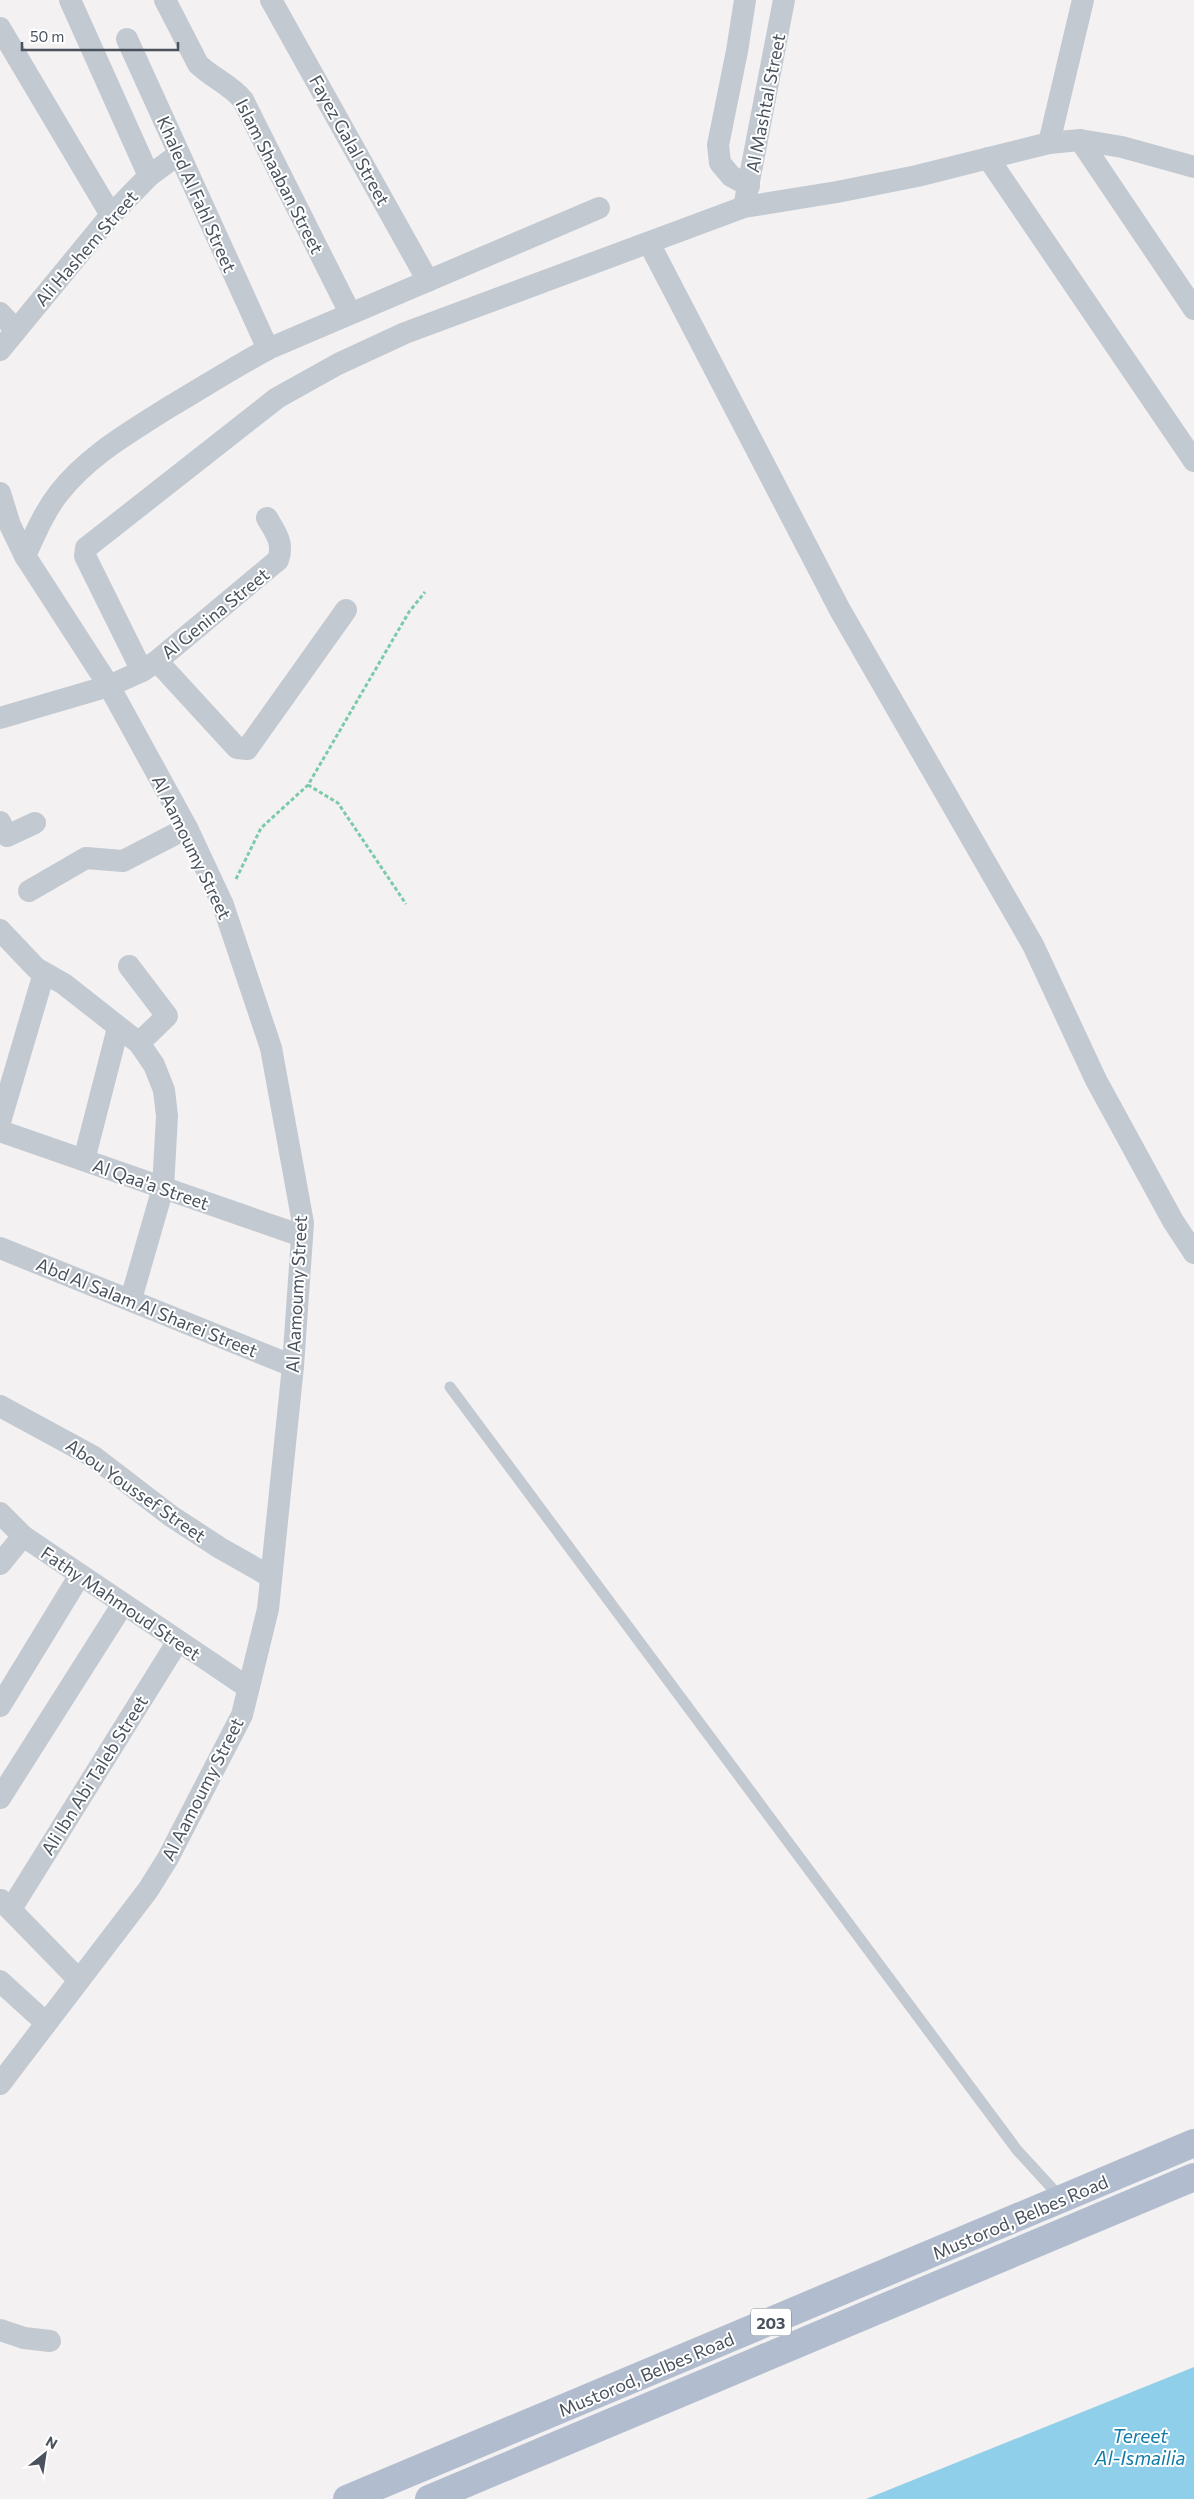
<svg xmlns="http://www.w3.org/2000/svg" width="1194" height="2499" font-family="Commissioner,sans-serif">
<rect width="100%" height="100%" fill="#f3f1f1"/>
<!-- water -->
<path fill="#90cfe9" d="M 1194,2367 L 1194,2499 L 866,2499 Z"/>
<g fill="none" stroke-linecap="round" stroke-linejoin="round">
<!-- path -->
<g stroke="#7bcbaa" stroke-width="3" stroke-dasharray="4 2.5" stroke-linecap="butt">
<path d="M 308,785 L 338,803 L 406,904"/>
<path d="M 236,879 L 261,828 L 308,785 L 409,612 L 425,592"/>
</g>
<!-- service -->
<path stroke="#c2c9d1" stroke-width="11" d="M 450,1387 L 1017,2150 L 1061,2198"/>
<!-- minor -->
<g stroke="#c2c9d1" stroke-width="22">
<path d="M 70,0 L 149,176"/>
<path d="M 165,0 L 198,64 C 212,78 230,84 243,100 L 350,313"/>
<path d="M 271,0 L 428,281"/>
<path d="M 745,0 L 737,51 L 718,145 L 720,163 L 731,176 L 749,186"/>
<path d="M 0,28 L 111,215"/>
<path d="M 127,39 L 268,349"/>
<path d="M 1080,140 L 1194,309"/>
<path d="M 1049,143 L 1083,0"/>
<path d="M 988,158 L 1194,461"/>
<path d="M 744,207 L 784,0"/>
<path d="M 649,243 L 840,610 L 1033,945 L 1096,1080 L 1173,1221 L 1194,1253"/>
<path d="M 0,313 L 16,330"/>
<path d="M 0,350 L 111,215 L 149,176 L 179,154"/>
<path d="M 0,493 L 10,525 L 25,556 L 109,686 L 187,828 L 223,905 L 271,1048 L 303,1223 L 293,1366 L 268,1609 L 242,1715 L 168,1858 L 148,1890 L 0,2084"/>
<path d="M 25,556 C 35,534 44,512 59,493 C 88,456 127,434 166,409 C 200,389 233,368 268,349 L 599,208"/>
<path d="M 157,661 L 237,748 L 247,749 L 346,610"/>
<path d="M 142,671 L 85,556 L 86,548 L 277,398 L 338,364 L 405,333 L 744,207 L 837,192 L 917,176 L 1049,143 L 1080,140 L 1122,147 L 1194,167"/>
<path d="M 0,718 L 109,686 L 142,671 L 157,661 L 278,560 C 284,543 276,533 267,518"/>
<path d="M 0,822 L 7,836 L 35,823"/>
<path d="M 29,891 L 86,858 L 123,861 L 187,828"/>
<path d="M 0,930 L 36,968 L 64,984 L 139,1043 L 154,1065 L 164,1090 L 167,1116 L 163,1188 L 131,1299"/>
<path d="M 129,966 L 167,1016 L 139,1043"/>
<path d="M 0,1122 L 44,973"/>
<path d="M 0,1131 L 302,1236"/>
<path d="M 84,1160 L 118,1028"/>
<path d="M 0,1248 L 293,1366"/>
<path d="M 0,1406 L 94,1457 L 171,1516 L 220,1548 L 271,1577"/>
<path d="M 0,1513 L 23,1536 L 247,1687"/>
<path d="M 0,1564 L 23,1536"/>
<path d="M 0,1706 L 80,1575"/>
<path d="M 0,1798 L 123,1604"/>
<path d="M 1,1900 L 79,1980"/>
<path d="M 11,1909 L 178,1641"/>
<path d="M 0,1981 L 46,2023"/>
<path d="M 0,2330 L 24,2338 L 50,2341"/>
</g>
<!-- primary -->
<g stroke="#b1bdce" stroke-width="28">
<path d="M 347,2499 L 1194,2143"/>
<path d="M 429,2499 L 1194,2177"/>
</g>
</g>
<g text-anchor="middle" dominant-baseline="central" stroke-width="4" stroke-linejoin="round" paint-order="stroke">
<!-- shield labels -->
<rect fill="#fff" stroke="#80868e" stroke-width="1" x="751" y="2308.5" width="40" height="27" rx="4"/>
<g font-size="16" font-weight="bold" fill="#49525d">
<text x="771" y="2322">203</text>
</g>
<!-- street labels -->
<g font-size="18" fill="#49525d" stroke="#fff">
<text transform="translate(765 103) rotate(-79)">Al Mashtal Street</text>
<text transform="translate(350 140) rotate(61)">Fayez Galal Street</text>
<text transform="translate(280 176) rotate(63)">Islam Shaaban Street</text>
<text transform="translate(197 194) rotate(66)">Khaled Al Fahl Street</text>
<text transform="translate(86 248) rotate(-49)">Ali Hashem Street</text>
<text transform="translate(215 613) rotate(-39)">Al Genina Street</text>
<text transform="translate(192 847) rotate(64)">Al Aamoumy Street</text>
<text transform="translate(151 1184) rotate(19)">Al Qaa'a Street</text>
<text transform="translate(296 1294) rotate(-87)">Al Aamoumy Street</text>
<text transform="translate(147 1307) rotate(22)">Abd Al Salam Al Sharei Street</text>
<text transform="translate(136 1490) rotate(35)">Abou Youssef Street</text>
<text transform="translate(121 1603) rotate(34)">Fathy Mahmoud Street</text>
<text transform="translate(94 1775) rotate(-58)">Ali Ibn Abi Taleb Street</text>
<text transform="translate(202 1789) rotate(-63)">Al Aamoumy Street</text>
<text transform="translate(1020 2217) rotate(-23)">Mustorod, Belbes Road</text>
<text transform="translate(646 2374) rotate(-23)">Mustorod, Belbes Road</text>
</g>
<!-- water labels -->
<g font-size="19" font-style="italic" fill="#127ba7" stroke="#fff">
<text x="1140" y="2435">Tereet<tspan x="1140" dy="22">Al-Ismailia</tspan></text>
</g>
</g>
<!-- north arrow -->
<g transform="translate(45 2454) rotate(30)" stroke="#ffffff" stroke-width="4" paint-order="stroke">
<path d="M0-4L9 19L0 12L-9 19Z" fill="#49525d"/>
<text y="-8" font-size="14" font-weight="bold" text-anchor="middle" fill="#49525d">N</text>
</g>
<!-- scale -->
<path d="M22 42v8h156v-8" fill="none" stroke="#49525d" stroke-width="2.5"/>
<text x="30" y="42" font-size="15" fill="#49525d" stroke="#ffffff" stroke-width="4" paint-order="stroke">50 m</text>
</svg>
